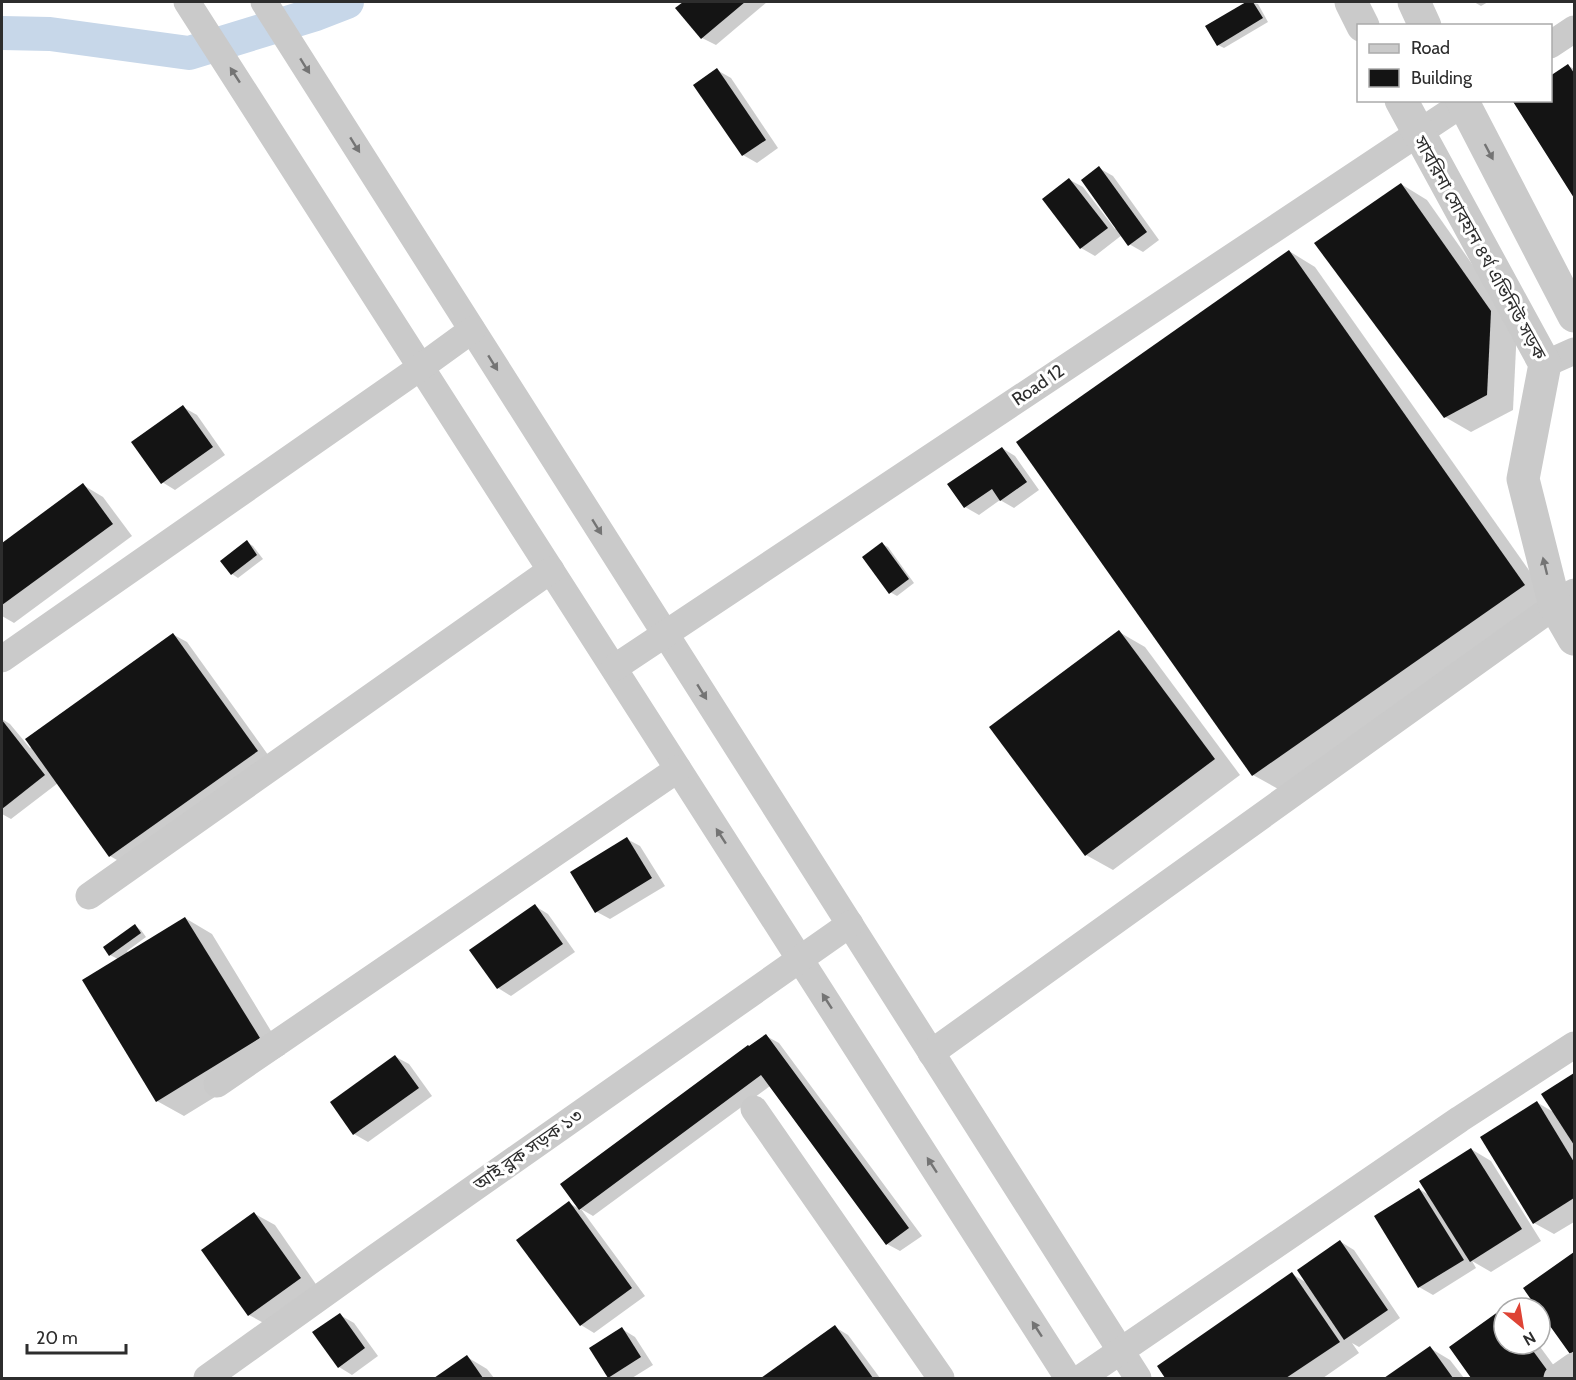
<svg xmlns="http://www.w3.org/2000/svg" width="1576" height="1380" font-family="Cabin,'Noto Sans Bengali',sans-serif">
<rect width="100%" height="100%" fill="#fff"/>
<!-- shadow -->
<g fill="#0003">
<path d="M 685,2 L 767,2 L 716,45 L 702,38 L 677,8 Z"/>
<path d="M 1249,2 L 1258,4 L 1268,22 L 1224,48 L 1218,45 L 1208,27 Z"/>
<path d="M 1474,2 L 1488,2 L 1481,6 Z"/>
<path d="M 1569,66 L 1574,69 L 1574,195 L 1514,101 L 1550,100 Z"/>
<path d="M 717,70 L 731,78 L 778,148 L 757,163 L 743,155 Z"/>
<path d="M 1099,168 L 1113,176 L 1159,240 L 1143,252 L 1129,244 L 1122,235 L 1095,256 L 1081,248 L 1044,199 L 1070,180 L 1083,187 L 1115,229 L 1117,228 Z"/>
<path d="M 1401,184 L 1427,200 L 1517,328 L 1513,410 L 1471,432 L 1445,417 Z"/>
<path d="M 1289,251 L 1315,267 L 1550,600 L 1280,790 L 1253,775 L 1018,442 Z"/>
<path d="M 183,407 L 197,415 L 225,455 L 175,490 L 162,482 Z"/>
<path d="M 1002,448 L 1015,456 L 1039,490 L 1014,508 L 1000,500 L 979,515 L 965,507 L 949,485 Z"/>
<path d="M 83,485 L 103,497 L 132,536 L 14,623 L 2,616 L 2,545 Z"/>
<path d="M 247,542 L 253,546 L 263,559 L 238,578 L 232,574 L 222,561 Z"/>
<path d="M 882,544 L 888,547 L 914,583 L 897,596 L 890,592 Z"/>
<path d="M 1119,632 L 1145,647 L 1240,775 L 1113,870 L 1086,855 Z"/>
<path d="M 174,635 L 187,642 L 271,759 L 124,864 L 110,856 L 58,783 L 11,819 L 2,814 L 2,719 L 10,724 L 30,748 Z"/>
<path d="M 627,839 L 640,846 L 665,886 L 610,919 L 597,912 Z"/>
<path d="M 535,906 L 548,914 L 575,952 L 511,996 L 498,988 Z"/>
<path d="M 185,918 L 212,934 L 285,1054 L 184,1116 L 157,1101 L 118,959 L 110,955 L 135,926 L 141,930 L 146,937 L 127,951 L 128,953 Z"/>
<path d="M 766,1036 L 779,1043 L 922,1236 L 900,1251 L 887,1244 L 770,1086 L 593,1216 L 581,1209 L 645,1296 L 594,1333 L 581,1325 L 569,1203 L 581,1210 L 562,1184 Z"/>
<path d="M 396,1057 L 409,1064 L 432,1096 L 368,1142 L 354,1134 Z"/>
<path d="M 1574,1074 L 1574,1222 L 1554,1234 L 1534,1223 L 1538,1103 L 1555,1113 L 1543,1095 Z"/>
<path d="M 1471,1149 L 1491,1161 L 1541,1241 L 1491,1272 L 1472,1261 L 1476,1268 L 1433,1295 L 1419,1287 L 1419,1189 L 1431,1196 Z"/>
<path d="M 255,1214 L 275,1225 L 320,1290 L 269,1326 L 249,1315 Z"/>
<path d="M 1341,1242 L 1354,1250 L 1400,1318 L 1359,1347 L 1352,1343 L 1359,1353 L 1323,1378 L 1167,1378 L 1159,1366 L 1292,1274 L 1307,1283 Z"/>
<path d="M 1574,1253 L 1574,1355 L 1526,1289 Z"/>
<path d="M 1503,1311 L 1504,1344 L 1538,1344 L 1563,1378 L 1473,1378 L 1451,1347 Z"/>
<path d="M 340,1315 L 354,1323 L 378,1356 L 352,1375 L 339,1367 Z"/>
<path d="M 835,1327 L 848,1335 L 880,1378 L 763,1378 Z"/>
<path d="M 622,1329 L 635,1337 L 653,1365 L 632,1378 L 612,1378 L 609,1377 Z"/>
<path d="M 1430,1348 L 1450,1360 L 1464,1378 L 1387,1378 Z"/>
<path d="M 467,1357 L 487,1369 L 494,1378 L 437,1378 Z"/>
</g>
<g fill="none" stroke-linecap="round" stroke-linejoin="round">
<!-- canal -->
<path stroke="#c7d7e9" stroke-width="34" d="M 2,33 L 50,34 L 189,53 L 316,14 L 347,2"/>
</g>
<!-- building -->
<g fill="#141414">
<path d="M 683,2 L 745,2 L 701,39 L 675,8 Z"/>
<path d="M 1246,2 L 1253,2 L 1263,18 L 1217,46 L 1205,26 Z"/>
<path d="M 1568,64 L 1574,73 L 1574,198 L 1512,100 L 1550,100 L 1550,76 Z"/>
<path d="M 717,68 L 766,140 L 742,156 L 693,85 Z"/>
<path d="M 1099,166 L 1147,232 L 1128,246 L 1081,180 Z"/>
<path d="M 1069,178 L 1108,228 L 1080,249 L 1042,199 Z"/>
<path d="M 1401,183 L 1491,311 L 1487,395 L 1444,418 L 1314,243 Z"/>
<path d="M 1289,250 L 1525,585 L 1252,776 L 1016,442 Z"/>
<path d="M 183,405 L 213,447 L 161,484 L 131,442 Z"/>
<path d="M 1002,447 L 1027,482 L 1000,501 L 992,489 L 964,508 L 947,484 Z"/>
<path d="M 83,483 L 113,524 L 2,605 L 2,543 Z"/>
<path d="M 247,540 L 257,555 L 231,575 L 220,561 Z"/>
<path d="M 882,542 L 909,579 L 889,594 L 862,557 Z"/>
<path d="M 1119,630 L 1215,759 L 1085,856 L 989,727 Z"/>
<path d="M 173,633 L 258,751 L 109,857 L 25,739 Z"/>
<path d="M 2,720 L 45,775 L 2,809 Z"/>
<path d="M 627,837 L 652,878 L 595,913 L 570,872 Z"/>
<path d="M 535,904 L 563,944 L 497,989 L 469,950 Z"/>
<path d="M 185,917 L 260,1038 L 156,1102 L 82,980 Z"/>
<path d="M 135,924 L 141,933 L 109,956 L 103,947 Z"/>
<path d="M 766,1034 L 909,1228 L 886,1245 L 761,1075 L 579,1210 L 560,1184 L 748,1045 L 749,1046 Z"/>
<path d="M 395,1055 L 419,1088 L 353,1135 L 330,1102 Z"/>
<path d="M 1574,1073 L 1574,1145 L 1541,1094 Z"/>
<path d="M 1537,1101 L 1574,1162 L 1574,1198 L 1533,1224 L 1480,1137 Z"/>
<path d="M 1471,1148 L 1522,1229 L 1470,1262 L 1419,1181 Z"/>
<path d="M 1419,1188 L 1464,1260 L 1418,1288 L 1374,1216 Z"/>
<path d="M 569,1201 L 632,1288 L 580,1326 L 516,1240 Z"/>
<path d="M 254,1212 L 301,1278 L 248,1316 L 201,1250 Z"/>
<path d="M 1340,1240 L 1388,1310 L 1344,1340 L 1297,1270 Z"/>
<path d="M 1574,1252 L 1574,1351 L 1570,1354 L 1540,1312 L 1540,1308 L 1537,1308 L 1523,1288 Z"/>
<path d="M 1292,1272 L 1340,1342 L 1286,1378 L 1165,1378 L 1157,1366 Z"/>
<path d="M 1502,1309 L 1504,1344 L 1528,1344 L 1550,1374 L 1544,1378 L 1471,1378 L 1449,1347 Z"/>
<path d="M 340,1313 L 365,1348 L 338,1368 L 312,1332 Z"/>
<path d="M 835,1325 L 873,1378 L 761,1378 Z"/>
<path d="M 622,1327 L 641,1357 L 608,1378 L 589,1348 Z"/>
<path d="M 1430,1346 L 1453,1378 L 1384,1378 Z"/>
<path d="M 467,1355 L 483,1378 L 434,1378 Z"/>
</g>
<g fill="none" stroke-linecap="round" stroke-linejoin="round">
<!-- minor -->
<g stroke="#cacaca" stroke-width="27">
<path d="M 187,2 L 1068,1378"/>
<path d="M 264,2 L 1138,1378"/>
<path d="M 1550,45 L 1574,29"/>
<path d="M 1545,364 L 1574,351"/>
<path d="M 2,659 L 421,367 L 472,330"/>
<path d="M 614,668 L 1468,100"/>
<path d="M 89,896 L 551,570"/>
<path d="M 931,1053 L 1574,592"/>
<path d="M 217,1084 L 678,769"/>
<path d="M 754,1109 L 941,1378"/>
<path d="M 207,1378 L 376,1257 L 850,924"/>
<path d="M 1081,1378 L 1460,1119 L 1574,1045"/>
<path d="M 1557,1378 L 1574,1366"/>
</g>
<!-- tertiary -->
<g stroke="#cacaca" stroke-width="33">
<path d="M 1351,2 L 1363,26"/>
<path d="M 1414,2 L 1425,26"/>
<path d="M 1401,100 L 1545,364 L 1523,479 L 1555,606 L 1574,639"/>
<path d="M 1462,100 L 1574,316"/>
</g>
</g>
<!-- one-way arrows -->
<defs><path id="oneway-solid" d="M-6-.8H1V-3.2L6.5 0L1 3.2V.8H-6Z" transform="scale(1.5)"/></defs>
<g fill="#747474">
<use href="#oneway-solid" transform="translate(305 66) rotate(58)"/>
<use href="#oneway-solid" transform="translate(235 75) rotate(-123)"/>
<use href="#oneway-solid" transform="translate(355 145) rotate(58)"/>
<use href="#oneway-solid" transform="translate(1489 152) rotate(62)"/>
<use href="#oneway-solid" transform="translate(493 363) rotate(58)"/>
<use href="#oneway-solid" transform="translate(597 527) rotate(58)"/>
<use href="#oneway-solid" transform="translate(1545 566) rotate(-104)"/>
<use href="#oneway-solid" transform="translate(702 692) rotate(58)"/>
<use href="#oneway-solid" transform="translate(721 836) rotate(-123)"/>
<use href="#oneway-solid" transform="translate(827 1001) rotate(-123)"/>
<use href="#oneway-solid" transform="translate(932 1165) rotate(-123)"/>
<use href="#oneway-solid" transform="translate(1037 1329) rotate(-123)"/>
</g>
<g text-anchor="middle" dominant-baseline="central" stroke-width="6" stroke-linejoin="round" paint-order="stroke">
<!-- street labels -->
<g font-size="18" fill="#2d2d2d" stroke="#fff">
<text transform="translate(1480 248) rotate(61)">সাবরিনা সোবহান ৪র্থ এভিনিউ সড়ক</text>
<text transform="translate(1038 385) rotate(-34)">Road 12</text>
<text transform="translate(528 1150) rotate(-35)">আই ব্লক সড়ক ১৩</text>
</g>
</g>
<!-- border -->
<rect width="1576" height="1380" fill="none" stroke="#2d2d2d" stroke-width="6"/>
<!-- legend -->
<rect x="1357" y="24" width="195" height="78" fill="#ffffff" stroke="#ababab" stroke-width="1.5"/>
<rect x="1369" y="44" width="30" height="9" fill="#cacaca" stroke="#ababab" stroke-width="1.5"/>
<text x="1411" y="54" font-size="18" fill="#2d2d2d">Road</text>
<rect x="1369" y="69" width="30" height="18" fill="#141414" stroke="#ababab" stroke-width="1.5"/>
<text x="1411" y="84" font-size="18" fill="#2d2d2d">Building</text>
<!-- north arrow -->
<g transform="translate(1522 1326) rotate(150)"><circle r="28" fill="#ffffff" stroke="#ababab" stroke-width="1.5"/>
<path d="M0-4.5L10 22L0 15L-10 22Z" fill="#de4335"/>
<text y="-9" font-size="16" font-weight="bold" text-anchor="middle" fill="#2d2d2d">N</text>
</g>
<!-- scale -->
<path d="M27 1344v9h99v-9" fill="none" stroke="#2d2d2d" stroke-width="3"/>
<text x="36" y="1344" font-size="18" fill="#2d2d2d" stroke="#ffffff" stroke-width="4.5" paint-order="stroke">20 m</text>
</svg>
